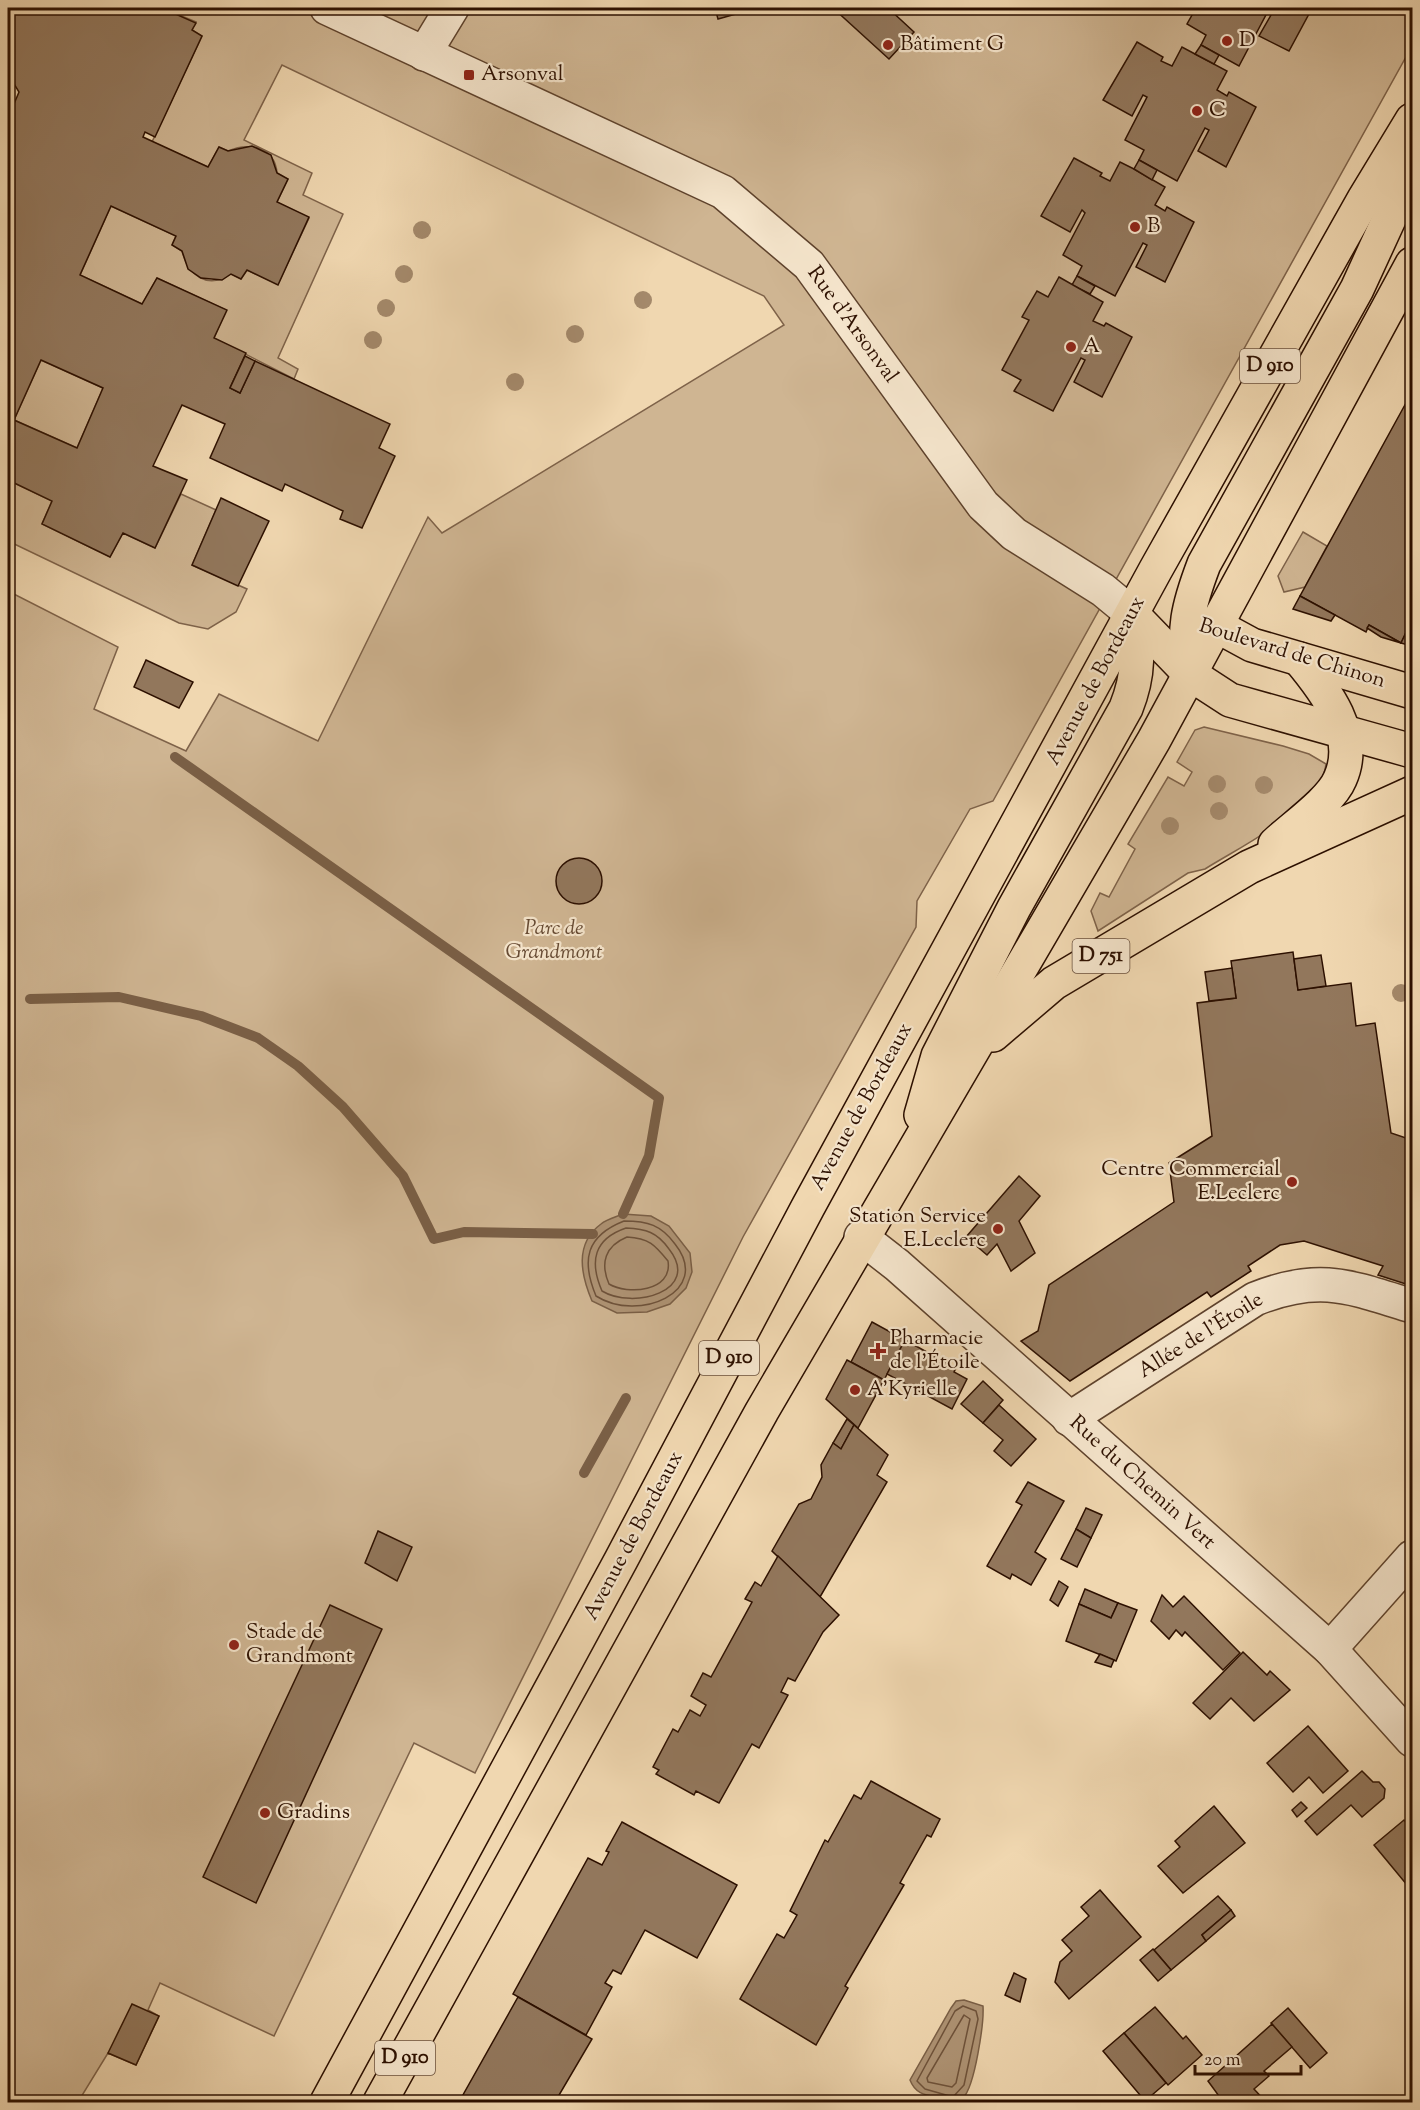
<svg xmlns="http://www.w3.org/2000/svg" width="1420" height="2110" font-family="'Sorts Mill Goudy',serif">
<rect width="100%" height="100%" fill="#f0d7b0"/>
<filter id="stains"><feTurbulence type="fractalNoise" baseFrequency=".00333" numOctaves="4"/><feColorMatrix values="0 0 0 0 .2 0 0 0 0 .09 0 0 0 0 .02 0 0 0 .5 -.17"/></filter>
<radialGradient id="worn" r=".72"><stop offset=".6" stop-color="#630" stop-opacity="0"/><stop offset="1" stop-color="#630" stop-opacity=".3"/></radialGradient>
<!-- green -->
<g fill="#cfb592" stroke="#7e6249" stroke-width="1.5">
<path d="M 162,8 L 1412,8 L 1412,46 L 993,801 L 970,809 L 917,901 L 916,927 L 743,1237 L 475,1773 L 414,1743 L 274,2036 L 160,1983 L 148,2010 L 159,2016 L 136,2065 L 108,2053 L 78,2102 L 8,2102 L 8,591 L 118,647 L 94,709 L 186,751 L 219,694 L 318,741 L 428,517 L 442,533 L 784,325 L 764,296 L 282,65 L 244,140 L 312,173 L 303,195 L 343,214 L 278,358 L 298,369 L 294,379 L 214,338 L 226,310 L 157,278 L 142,304 L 80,275 L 111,206 L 176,236 L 172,245 L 182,251 C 188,275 207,290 231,274 L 241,279 L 247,270 L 278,284 L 309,218 L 277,202 L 288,179 L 277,173 C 275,147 249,142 228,151 L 219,147 L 208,167 L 152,142 L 202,36 L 192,30 L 196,22 Z"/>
<path d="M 41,360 L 103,388 L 77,448 L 14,420 Z"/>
<path d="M 8,480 L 52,501 L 42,524 L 110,557 L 123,533 L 155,548 L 181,494 L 216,510 L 192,565 L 247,589 L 236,612 L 208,629 L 179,623 L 8,541 Z"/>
<path d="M 1303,532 L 1327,546 L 1305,587 L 1284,592 L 1278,576 Z"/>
<path d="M 1204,727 L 1283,746 L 1309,754 L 1326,764 C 1321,809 1241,846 1205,869 L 1188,873 L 1098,931 L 1091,911 L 1100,893 L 1109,897 L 1135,849 L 1128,844 L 1168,777 L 1184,786 L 1192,772 L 1177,762 L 1195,730 Z"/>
</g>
<!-- water -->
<g fill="#ae9374" stroke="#7a5f46" stroke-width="1.5">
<path d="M 623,1214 L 651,1216 L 669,1226 L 690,1253 L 692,1272 L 686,1288 L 670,1304 L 647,1312 L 617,1313 L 592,1301 C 581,1275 574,1244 601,1224 C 607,1219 616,1217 623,1214 Z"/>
<path d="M 964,2000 L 983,2006 C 984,2023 975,2086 963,2098 C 956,2105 944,2099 936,2097 C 924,2095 915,2093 910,2080 L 951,2008 L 956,2001 Z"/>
</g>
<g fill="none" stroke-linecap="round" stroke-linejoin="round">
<!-- shore -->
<g stroke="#6e523a" stroke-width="1.5">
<path d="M 624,1221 C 648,1221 661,1225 675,1244 C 713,1292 638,1323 596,1296 C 581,1260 586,1236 624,1221 Z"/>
<path d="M 626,1228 C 646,1229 657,1232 669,1249 C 702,1291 633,1310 602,1291 C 589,1261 594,1239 626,1228 Z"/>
<path d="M 627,1237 C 649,1238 655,1245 668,1261 C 673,1292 627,1295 609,1284 C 600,1263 605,1246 627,1237 Z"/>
<path d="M 963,2006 L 976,2011 L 978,2019 L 964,2085 L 953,2097 L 925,2089 L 917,2081 L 955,2011 Z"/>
<path d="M 964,2015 L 970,2019 L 956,2083 L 952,2087 L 928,2082 L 927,2078 Z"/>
</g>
<!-- stream -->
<g stroke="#7a5f46" stroke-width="10">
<path d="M 175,757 L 659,1098 L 649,1156 L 623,1214"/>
<path d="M 30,999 L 119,997 L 201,1016 L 258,1038 L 298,1066 L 343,1107 L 403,1176 L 434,1239 L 464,1232 L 593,1234"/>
<path d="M 584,1473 L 626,1398"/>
</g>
</g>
<!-- building -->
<g fill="#92775c" stroke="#2d1000" stroke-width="1.5" fill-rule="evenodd">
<path d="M 8,8 L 162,8 L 196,23 L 192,30 L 202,36 L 155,137 L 145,132 L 143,137 L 208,167 L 219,147 L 228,151 L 252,146 L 271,155 L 277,173 L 288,179 L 277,202 L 309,217 L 278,285 L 247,270 L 241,279 L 231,274 L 222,280 L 201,278 L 188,269 L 182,251 L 172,245 L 176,236 L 111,206 L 80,275 L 142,304 L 157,278 L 227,310 L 214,338 L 246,353 L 230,388 L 240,393 L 255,361 L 390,424 L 379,448 L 395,456 L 362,528 L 340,519 L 343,511 L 285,484 L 282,491 L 210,458 L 225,424 L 182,405 L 153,466 L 187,480 L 155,548 L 123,533 L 110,557 L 42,524 L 52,501 L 8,480 L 8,118 L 19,92 L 8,74 ZM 41,360 L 103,388 L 77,448 L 14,420 Z"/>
<path d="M 715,8 L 757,8 L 718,19 Z"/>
<path d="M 833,8 L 888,8 L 914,32 L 889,59 Z"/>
<path d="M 1196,8 L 1310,8 L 1310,12 L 1289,51 L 1259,36 L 1271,15 L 1267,13 L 1239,66 L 1201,45 L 1206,35 L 1187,24 Z"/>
<path d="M 1137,42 L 1163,57 L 1161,61 L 1172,66 L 1182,47 L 1195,54 L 1227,71 L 1217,90 L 1227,96 L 1229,92 L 1256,107 L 1226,167 L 1198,151 L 1209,130 L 1205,128 L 1177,181 L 1139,160 L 1144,150 L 1125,140 L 1147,97 L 1143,95 L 1132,116 L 1103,100 Z"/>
<path d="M 1201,45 L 1219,55 L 1214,64 L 1195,54 Z"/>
<path d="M 1074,158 L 1102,173 L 1100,176 L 1110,181 L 1120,162 L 1134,169 L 1165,187 L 1155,205 L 1165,211 L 1167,207 L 1194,222 L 1165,282 L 1136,267 L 1147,245 L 1143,243 L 1115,296 L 1077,276 L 1082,266 L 1063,255 L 1085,213 L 1082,210 L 1070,232 L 1041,216 Z"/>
<path d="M 1139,160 L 1157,170 L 1152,180 L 1134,169 Z"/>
<path d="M 1077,276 L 1095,286 L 1090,294 L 1072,285 Z"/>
<path d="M 1059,277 L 1103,302 L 1093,321 L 1104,326 L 1106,323 L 1132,337 L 1102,397 L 1074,382 L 1085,360 L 1081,358 L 1053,411 L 1014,391 L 1021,380 L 1002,370 L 1029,320 L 1022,317 L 1037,291 L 1048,297 Z"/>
<path d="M 245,356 L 255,361 L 240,393 L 230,388 Z"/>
<path d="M 1412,392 L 1412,620 L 1401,643 L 1369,625 L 1366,632 L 1300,596 Z"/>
<path d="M 221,498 L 269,521 L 238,586 L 192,565 Z"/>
<path d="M 1300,596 L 1335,615 L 1331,621 L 1293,609 Z"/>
<path d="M 1412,620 L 1412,646 L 1401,643 Z"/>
<path d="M 1369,625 L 1401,643 L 1381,637 L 1367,628 Z"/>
<path d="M 146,660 L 193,682 L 179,708 L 134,687 Z"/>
<circle cx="579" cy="881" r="23"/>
<path d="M 1293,952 L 1298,990 L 1351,983 L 1356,1026 L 1375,1023 L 1391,1133 L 1412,1140 L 1412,1286 L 1378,1275 L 1383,1266 L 1304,1241 L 1280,1245 L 1248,1266 L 1251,1271 L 1211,1297 L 1207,1292 L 1070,1381 L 1021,1341 L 1038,1331 L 1049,1285 L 1174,1202 L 1169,1163 L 1212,1136 L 1197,1003 L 1236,998 L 1231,961 Z"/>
<path d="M 1321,955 L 1326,986 L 1298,990 L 1294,959 Z"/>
<path d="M 1232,968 L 1236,998 L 1209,1001 L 1205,972 Z"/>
<path d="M 1019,1176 L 1040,1196 L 1019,1221 L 1035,1253 L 1011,1271 L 997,1244 L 987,1255 L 966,1237 Z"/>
<path d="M 872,1322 L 905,1340 L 884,1380 L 851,1362 Z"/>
<path d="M 905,1340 L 956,1368 L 954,1372 L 967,1379 L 952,1409 L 887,1374 Z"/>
<path d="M 847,1360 L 884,1380 L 858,1428 L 826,1399 Z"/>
<path d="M 983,1381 L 1003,1400 L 983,1423 L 961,1404 Z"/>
<path d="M 999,1405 L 1036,1439 L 1011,1466 L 994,1451 L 1003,1440 L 983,1423 Z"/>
<path d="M 847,1419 L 854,1425 L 841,1449 L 833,1443 Z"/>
<path d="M 854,1425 L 888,1455 L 877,1475 L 887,1482 L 820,1597 L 772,1551 L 799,1504 L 811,1499 L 822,1477 L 821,1465 L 833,1443 L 841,1449 Z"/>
<path d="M 1028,1482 L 1064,1501 L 1035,1552 L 1046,1559 L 1031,1585 L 1012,1574 L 1010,1579 L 987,1566 L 1022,1505 L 1016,1502 Z"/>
<path d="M 1086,1508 L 1102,1515 L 1091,1538 L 1076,1529 Z"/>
<path d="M 1076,1529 L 1091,1538 L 1077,1567 L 1061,1559 Z"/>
<path d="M 378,1531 L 412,1547 L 397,1581 L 365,1563 Z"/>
<path d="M 778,1556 L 839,1615 L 823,1632 L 795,1681 L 788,1678 L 781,1692 L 788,1695 L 759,1748 L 752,1744 L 719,1803 L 696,1791 L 694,1795 L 656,1774 L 659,1770 L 653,1767 L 673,1729 L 678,1732 L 690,1710 L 700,1716 L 706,1705 L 691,1696 L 703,1673 L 711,1677 L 752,1602 L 745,1599 L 755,1582 L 761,1586 Z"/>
<path d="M 1059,1581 L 1068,1587 L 1058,1606 L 1050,1600 Z"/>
<path d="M 1085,1589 L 1118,1603 L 1111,1618 L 1079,1604 Z"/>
<path d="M 1162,1595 L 1173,1607 L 1184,1596 L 1240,1653 L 1223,1670 L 1185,1632 L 1182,1636 L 1176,1630 L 1169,1639 L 1151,1621 Z"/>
<path d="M 1118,1603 L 1137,1610 L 1116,1661 L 1066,1641 L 1079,1604 L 1111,1618 Z"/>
<path d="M 330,1605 L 382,1629 L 256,1903 L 203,1877 Z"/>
<path d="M 1243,1652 L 1267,1675 L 1270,1671 L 1290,1690 L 1254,1721 L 1231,1698 L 1210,1719 L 1193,1703 Z"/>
<path d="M 1100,1654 L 1114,1660 L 1111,1667 L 1095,1662 Z"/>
<path d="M 1308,1726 L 1348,1771 L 1323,1793 L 1309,1777 L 1293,1792 L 1267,1763 Z"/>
<path d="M 1362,1771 L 1373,1782 L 1379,1782 L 1385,1789 L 1384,1798 L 1362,1817 L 1351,1805 L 1317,1835 L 1305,1821 Z"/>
<path d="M 871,1781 L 940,1819 L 931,1837 L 927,1835 L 900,1883 L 904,1885 L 845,1986 L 848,1988 L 816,2045 L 740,1999 L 777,1934 L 784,1938 L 797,1915 L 790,1911 L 825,1840 L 828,1842 L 854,1795 L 861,1799 Z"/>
<path d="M 1301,1802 L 1307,1808 L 1297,1817 L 1292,1810 Z"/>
<path d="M 1214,1806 L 1245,1843 L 1183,1893 L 1158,1866 L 1180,1847 L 1175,1841 Z"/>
<path d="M 1404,1820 L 1412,1830 L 1412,1891 L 1374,1845 Z"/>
<path d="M 622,1822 L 737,1885 L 697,1958 L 645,1930 L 621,1974 L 613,1970 L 605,1983 L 612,1987 L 586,2035 L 513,1994 L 588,1858 L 602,1865 L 609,1852 L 606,1851 Z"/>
<path d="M 1100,1890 L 1141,1937 L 1069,1999 L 1055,1982 L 1060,1962 L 1072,1951 L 1062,1940 L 1089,1916 L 1081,1907 Z"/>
<path d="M 1218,1896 L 1231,1910 L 1202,1935 L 1206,1941 L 1171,1970 L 1154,1950 Z"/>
<path d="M 1231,1910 L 1235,1916 L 1206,1941 L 1202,1935 Z"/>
<path d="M 1153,1949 L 1171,1970 L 1158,1981 L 1140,1960 Z"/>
<path d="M 1014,1973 L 1026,1979 L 1020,2002 L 1005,1995 Z"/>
<path d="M 518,1997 L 592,2039 L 555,2102 L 459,2102 Z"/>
<path d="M 132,2004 L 159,2016 L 136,2065 L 108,2053 Z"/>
<path d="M 1155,2007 L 1183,2039 L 1186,2036 L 1202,2055 L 1168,2085 L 1124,2033 Z"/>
<path d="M 1288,2008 L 1327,2053 L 1310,2068 L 1271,2023 Z"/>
<path d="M 1272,2024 L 1292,2047 L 1264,2071 L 1269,2076 L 1254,2089 L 1266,2102 L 1211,2102 L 1219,2096 L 1208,2081 Z"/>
<path d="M 1124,2033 L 1166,2083 L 1145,2101 L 1103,2051 Z"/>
</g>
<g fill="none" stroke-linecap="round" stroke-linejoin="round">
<!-- street casing -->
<g stroke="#5e422c" stroke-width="36">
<g id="street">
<path d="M 327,8 L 723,192 L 809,265 L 983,505 L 1014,534 L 1103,590 L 1132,614"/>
<path d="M 424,54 L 452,8"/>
<path d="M 861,1237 L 897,1265 L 1330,1649 L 1412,1740"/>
<path d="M 1069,1419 L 1255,1299 C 1320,1273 1350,1287 1412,1306"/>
<path d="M 1330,1649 L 1412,1557"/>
</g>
</g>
<!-- primary casing -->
<g stroke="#2d1000" stroke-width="36">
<g id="primary">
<path d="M 1132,614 L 1190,674 L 1230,700 L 1412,751"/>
<path d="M 1195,623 L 1217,626 L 1252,645 L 1412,692"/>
<path d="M 1190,674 C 1182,630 1188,606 1204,564 L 1357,289 L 1412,169"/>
<path d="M 1275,844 C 1293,827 1331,801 1340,779 C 1360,735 1325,690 1299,659"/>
<path d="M 993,1035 L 1054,983 L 1249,867 L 1412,793"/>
<path d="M 921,1115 L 938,1056 L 1014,908 L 1126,708 C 1140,673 1138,650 1132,614"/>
<path d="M 327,2102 L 621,1560 L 808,1207 L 1156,569 L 1364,199 L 1412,120"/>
<path d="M 380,2102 L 762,1411 L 1154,740 L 1412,264"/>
</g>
</g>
<!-- street -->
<use href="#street" stroke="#f5e5cc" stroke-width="33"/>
<!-- primary -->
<use href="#primary" stroke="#f0d7b0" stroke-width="33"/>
</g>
<!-- trees -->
<g fill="#a4896b">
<circle cx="422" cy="230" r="9"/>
<circle cx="404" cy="274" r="9"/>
<circle cx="643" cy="300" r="9"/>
<circle cx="386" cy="308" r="9"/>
<circle cx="575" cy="334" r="9"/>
<circle cx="373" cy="340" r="9"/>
<circle cx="515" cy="382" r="9"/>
<circle cx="1217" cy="784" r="9"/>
<circle cx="1264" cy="785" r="9"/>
<circle cx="1219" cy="811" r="9"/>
<circle cx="1170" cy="826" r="9"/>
<circle cx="1401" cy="993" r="9"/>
</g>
<!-- markers -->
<g fill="#8f2418" stroke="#f5e5cc" stroke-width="2">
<circle cx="1227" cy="41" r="6"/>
<circle cx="888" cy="45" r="6"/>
<rect x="463" y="69" width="12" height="12" rx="3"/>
<circle cx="1197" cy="111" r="6"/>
<circle cx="1135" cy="227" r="6"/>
<circle cx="1071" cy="347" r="6"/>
<circle cx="1292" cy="1182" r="6"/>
<circle cx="998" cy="1229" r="6"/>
<path d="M875 1342h6v6h6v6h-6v6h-6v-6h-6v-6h6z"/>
<circle cx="855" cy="1390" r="6"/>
<circle cx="234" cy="1645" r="6"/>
<circle cx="265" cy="1813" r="6"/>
</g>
<g text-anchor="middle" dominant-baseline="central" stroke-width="4.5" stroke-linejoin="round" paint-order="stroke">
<!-- shield labels -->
<g fill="#f5e5cc" stroke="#69503d" stroke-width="1.5">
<rect x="1240" y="349" width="60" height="34" rx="4.5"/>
<rect x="1072.5" y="939" width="57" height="34" rx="4.5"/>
<rect x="699" y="1341" width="60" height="34" rx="4.5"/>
<rect x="375" y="2041" width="60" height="34" rx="4.5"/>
</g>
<g font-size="20" font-weight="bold" fill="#2d1000">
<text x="1270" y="366">D 910</text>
<text x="1101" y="956">D 751</text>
<text x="729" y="1358">D 910</text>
<text x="405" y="2058">D 910</text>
</g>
<!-- poi labels -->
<g font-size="21" fill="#2d1000" stroke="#f5e5cc" text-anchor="start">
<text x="1239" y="41">D</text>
<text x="900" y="45">Bâtiment G</text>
<text x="481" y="75">Arsonval</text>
<text x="1209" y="111">C</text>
<text x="1147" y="227">B</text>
<text x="1083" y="347">A</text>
<text x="1280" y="1170" text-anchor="end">Centre Commercial<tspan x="1280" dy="24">E.Leclerc</tspan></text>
<text x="986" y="1217" text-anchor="end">Station Service<tspan x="986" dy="24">E.Leclerc</tspan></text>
<text x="890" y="1339">Pharmacie<tspan x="890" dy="24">de l'Étoile</tspan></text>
<text x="867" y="1390">A'Kyrielle</text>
<text x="246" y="1633">Stade de<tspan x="246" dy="24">Grandmont</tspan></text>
<text x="277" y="1813">Gradins</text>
</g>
<!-- street labels -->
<g font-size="21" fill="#2d1000" stroke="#f5e5cc">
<text transform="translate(852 325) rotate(54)">Rue d'Arsonval</text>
<text transform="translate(1292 654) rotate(17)">Boulevard de Chinon</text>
<text transform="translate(1096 681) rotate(-62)">Avenue de Bordeaux</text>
<text transform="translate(862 1107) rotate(-61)">Avenue de Bordeaux</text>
<text transform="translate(1201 1336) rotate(-32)">Allée de l'Étoile</text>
<text transform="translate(1142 1483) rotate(42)">Rue du Chemin Vert</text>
<text transform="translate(634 1536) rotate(-62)">Avenue de Bordeaux</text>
</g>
<!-- park labels -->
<g font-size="21" font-style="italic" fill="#664a33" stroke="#f5e5cc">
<text x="554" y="929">Parc de<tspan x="554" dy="24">Grandmont</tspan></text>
</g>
</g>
<!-- margin -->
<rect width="1420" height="2110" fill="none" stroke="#f0d7b0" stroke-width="30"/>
<rect x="9" y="9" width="1402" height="2092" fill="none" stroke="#2d1000" stroke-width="3"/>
<rect x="15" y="15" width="1390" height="2080" fill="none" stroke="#2d1000" stroke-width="1.5"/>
<!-- scale -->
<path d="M1195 2065v9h106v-9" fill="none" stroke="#2d1000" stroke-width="3"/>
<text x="1204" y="2065" font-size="18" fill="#2d1000" stroke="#f5e5cc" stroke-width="4.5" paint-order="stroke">20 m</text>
<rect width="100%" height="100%" filter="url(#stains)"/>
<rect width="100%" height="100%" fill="url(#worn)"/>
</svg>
